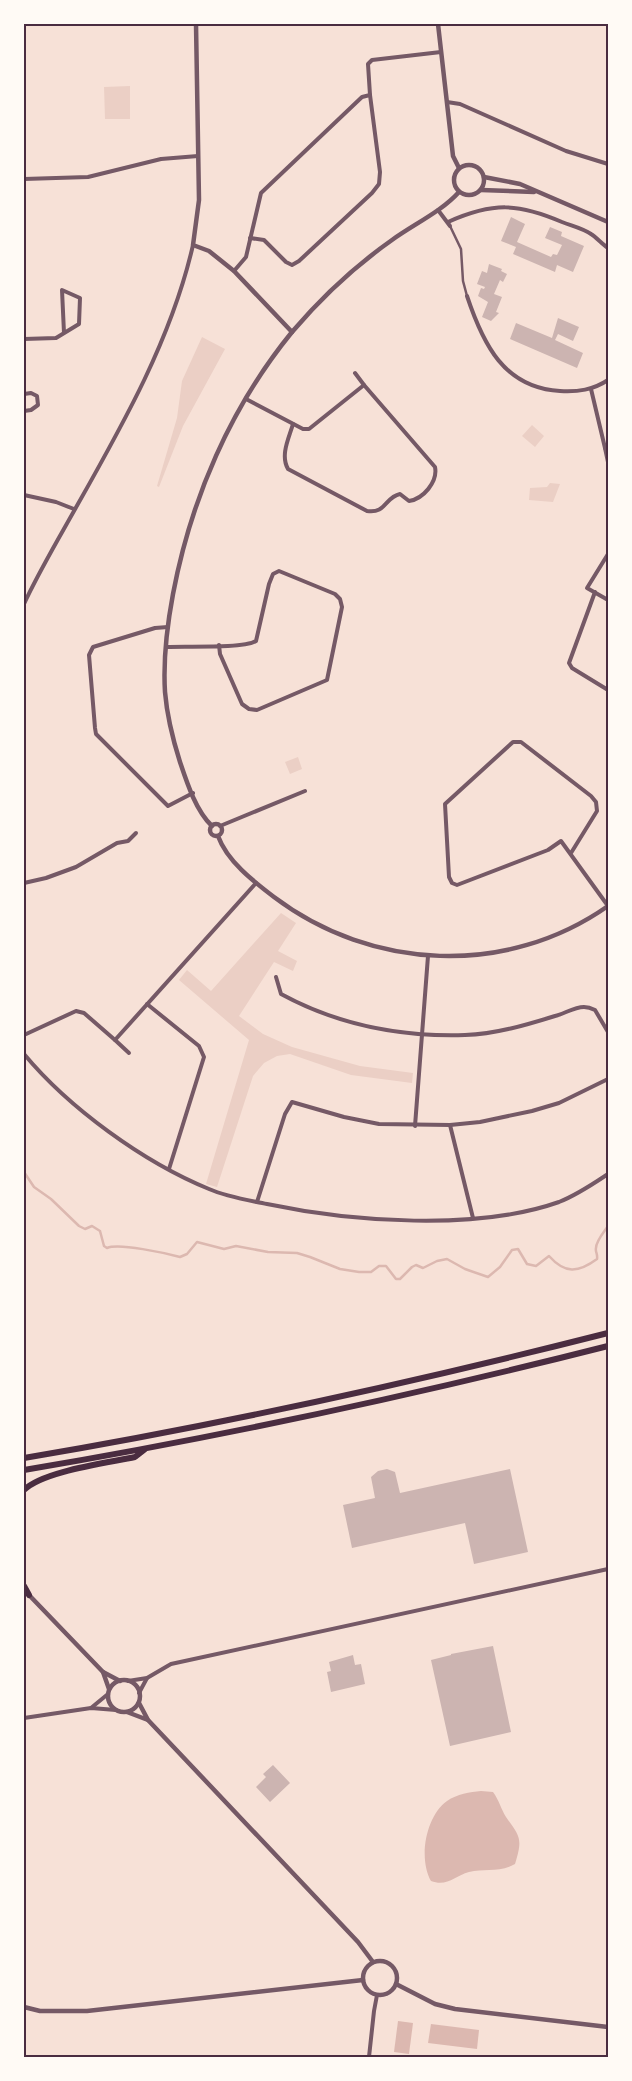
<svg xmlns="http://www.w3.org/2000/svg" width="632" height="2081" font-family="Barlow,sans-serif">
<rect width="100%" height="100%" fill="#f7e1d7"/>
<!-- green -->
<g fill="#ebcfc5">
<path d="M 130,86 L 130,119 L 105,119 L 104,87 Z"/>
<path d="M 202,337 L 225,349 L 183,426 L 159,487 L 157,486 L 177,418 L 182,381 Z"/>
<path d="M 532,425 L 544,436 L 535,447 L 522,436 Z"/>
<path d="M 550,483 L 560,484 L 553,502 L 529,500 L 530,488 L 547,487 Z"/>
<path d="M 298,757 L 302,769 L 290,774 L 285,762 Z"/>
<path d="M 281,913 L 296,923 L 278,951 L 297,961 L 293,971 L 274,962 L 239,1016 L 263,1034 L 292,1047 L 360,1066 L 413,1073 L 412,1083 L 351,1075 L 290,1054 L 277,1056 L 264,1063 L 253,1076 L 217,1187 L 206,1184 L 249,1040 L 179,980 L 187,970 L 211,991 Z"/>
</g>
<!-- water -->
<g fill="#dcb8b0">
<path d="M 481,1791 L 493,1792 C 499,1800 501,1809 506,1817 C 520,1837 523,1838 515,1864 C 499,1873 484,1868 469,1872 C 455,1876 447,1887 431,1881 C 418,1858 426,1816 447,1801 C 457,1794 470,1792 481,1791 Z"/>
<path d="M 398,2021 L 413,2023 L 409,2054 L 394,2052 Z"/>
<path d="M 431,2024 L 479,2030 L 477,2049 L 428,2043 Z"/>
</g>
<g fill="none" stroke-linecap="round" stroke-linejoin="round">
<!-- stream -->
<path stroke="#dcb8b0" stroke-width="2.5" d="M 24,1172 L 34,1187 L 51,1199 L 79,1226 L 85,1229 L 92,1226 L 100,1231 L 104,1246 L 107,1248 C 120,1243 165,1253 180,1257 L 187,1254 L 197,1242 L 224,1249 L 236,1246 L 268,1252 L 297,1253 L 310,1257 L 340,1269 L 359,1272 L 371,1272 L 379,1266 L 386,1266 L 396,1279 L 400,1279 L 412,1267 L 416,1265 L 423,1268 L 437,1261 L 447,1259 L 465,1269 L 488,1277 L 500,1267 L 512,1250 L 518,1249 L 527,1264 L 536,1266 L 549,1256 C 565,1274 578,1273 597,1259 C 598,1254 595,1252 596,1248 C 596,1241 604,1232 608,1226"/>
</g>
<!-- building -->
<g fill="#ccb4b1">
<path d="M 511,217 L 525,224 L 517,242 L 551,257 L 553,254 L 557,255 L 562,245 L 545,238 L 550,227 L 562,232 L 561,236 L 584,246 L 573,272 L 557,265 L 555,272 L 513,254 L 516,247 L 501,241 Z"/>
<path d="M 489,264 L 502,269 L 501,271 L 507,274 L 503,282 L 500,280 L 494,294 L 502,297 L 496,312 L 499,313 L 491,321 L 482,317 L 488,302 L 478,296 L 481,288 L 484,289 L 485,287 L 477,284 L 482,271 L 487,273 Z"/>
<path d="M 558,318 L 579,327 L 573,341 L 558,334 L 555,340 L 583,353 L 577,368 L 510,339 L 516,323 L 552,338 Z"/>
<path d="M 510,1469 L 528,1552 L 474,1564 L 465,1523 L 352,1548 L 343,1505 L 375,1498 L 371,1477 L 378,1471 L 387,1469 L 395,1472 L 400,1493 Z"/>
<path d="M 493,1646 L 511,1732 L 450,1746 L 431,1660 L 451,1655 L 451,1654 Z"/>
<path d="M 353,1655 L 355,1665 L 361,1664 L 365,1684 L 331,1692 L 327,1672 L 331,1671 L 329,1662 Z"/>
<path d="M 273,1765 L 290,1783 L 270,1802 L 256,1787 L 266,1777 L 263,1774 Z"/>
</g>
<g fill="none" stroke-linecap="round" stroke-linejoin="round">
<!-- pedestrian -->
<path stroke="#755966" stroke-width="2.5" d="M 450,226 L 461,249 L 463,281 L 467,296"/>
<!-- minor -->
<g stroke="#755966" stroke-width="4">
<path d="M 447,102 L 460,104 L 566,151 L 608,164"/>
<path d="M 24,179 L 88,177 L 161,159 L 198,156"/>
<path d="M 438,210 L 450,226"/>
<path d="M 448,222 C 493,202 518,203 562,222 C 572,226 582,228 591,234 C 596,237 602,244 608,248"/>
<path d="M 250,238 L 264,240 L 286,262 L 292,265 L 299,261 L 372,193 L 379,184 L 380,172 L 370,95"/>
<path d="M 234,271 L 246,257 L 261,193 L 362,97 L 370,95 L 368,64 L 372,60 L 441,52"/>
<path d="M 467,296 C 483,344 504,388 560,391 C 578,392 593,390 608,380"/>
<path d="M 24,339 L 56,338 L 79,324 L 80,298 L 62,290 L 64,333"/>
<path d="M 591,389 L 605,448"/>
<path d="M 24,394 L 31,393 L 37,396 L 38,405 L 31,410 L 24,411"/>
<path d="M 246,399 L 303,429 L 309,429 L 364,385 L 355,373"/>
<path d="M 293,424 C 289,438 280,455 288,469 L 367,511 C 386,514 385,497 400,494 L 409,501 C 423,499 438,482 435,467 L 364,385"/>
<path d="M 608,447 L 605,448 L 608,462"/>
<path d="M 24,495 L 56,502 L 74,509"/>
<path d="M 608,554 L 587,588 L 608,600"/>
<path d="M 595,592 L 569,663 L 572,668 L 608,690"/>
<path d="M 24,604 C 36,578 51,552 65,527 C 115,438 170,346 193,245"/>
<path d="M 168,627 L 155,628 L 93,647 L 89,655 L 95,728 L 96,734 L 168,806 L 193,793"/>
<path d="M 167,647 C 186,646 243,649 256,641 L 269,584 L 273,574 L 279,571 L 335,594 L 340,599 L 342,607 L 327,680 L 257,710 L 249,709 L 242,704 L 220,654 L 219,645"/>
<path d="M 220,826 L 305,791"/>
<path d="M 571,853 L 597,811 L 596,802 L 591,796 L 521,742 L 513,742 L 445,804 L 449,877 L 452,883 L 457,885 L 548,850 L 561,841 L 608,906"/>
<path d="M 24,883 L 46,878 L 76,867 L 117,843 L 128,841 L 136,833"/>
<path d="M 276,977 L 281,994 C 338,1025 401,1037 465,1035 C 496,1034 526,1025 555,1016 C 564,1014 574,1007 584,1007 C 588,1007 591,1008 595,1010 L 608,1032"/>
<path d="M 147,1004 L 199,1046 L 204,1057 L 169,1169"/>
<path d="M 24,1035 L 76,1011 L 84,1013 L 115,1040 L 256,883"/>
<path d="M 115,1040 L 129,1053"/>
<path d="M 24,1054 C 69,1108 143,1162 209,1189 C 227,1197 248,1200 267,1204 C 352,1222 477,1231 559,1202 C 577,1195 593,1184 608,1174"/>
<path d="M 450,1125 L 473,1218"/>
<path d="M 415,1126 L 428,956"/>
<path d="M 257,1202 L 285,1114 L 292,1102 L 344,1117 L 379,1124 L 450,1125 L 480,1122 L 532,1111 L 559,1103 L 608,1079"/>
<path d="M 128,1681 L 147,1678 L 171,1664 L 608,1569"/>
<path d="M 139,1693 L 147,1678"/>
<path d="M 91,1708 L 108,1694"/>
<path d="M 24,1718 L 91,1708 L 116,1710"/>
<path d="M 369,2057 L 374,2011 L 377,1995"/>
</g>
<!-- tertiary -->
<g stroke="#755966" stroke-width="4.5">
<path d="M 196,24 L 199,200 L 193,245 L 209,251 L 234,271 L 292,332"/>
<path d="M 438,24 L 453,156 L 459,168"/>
<circle cx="469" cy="180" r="15"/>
<path d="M 484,177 L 520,184 L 608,222"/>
<path d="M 481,190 L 534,192"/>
<circle cx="216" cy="830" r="6"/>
<path d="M 212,826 C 196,811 187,783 180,762 C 173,740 167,716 165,692 C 163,660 167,626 173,594 C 191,499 230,408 292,332 C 321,298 355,266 392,240 C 414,224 441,212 459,192"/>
<path d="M 218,836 C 227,861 253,881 274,897 C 372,971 507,977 608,906"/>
<path d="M 29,1595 L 103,1672 L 109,1689"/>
<path d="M 103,1672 L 120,1681"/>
<circle cx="124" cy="1696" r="16"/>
<path d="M 139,1703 L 148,1720 L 358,1942 L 373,1962"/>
<path d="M 127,1712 L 148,1720"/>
<circle cx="380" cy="1978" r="17"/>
<path d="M 396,1984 L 435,2004 L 455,2009 L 608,2027"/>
<path d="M 24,2007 L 40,2011 L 87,2011 L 363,1980"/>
</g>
<!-- trunk -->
<g stroke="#4a2c40" stroke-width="6">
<path d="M 24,1458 C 220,1425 415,1382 608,1333"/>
<path d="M 24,1470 C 220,1437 415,1395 608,1346"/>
<path d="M 24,1490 C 43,1471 107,1463 135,1457 L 144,1450"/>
<path d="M 24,1586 L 29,1595"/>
</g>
</g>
<!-- border -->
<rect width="632" height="2081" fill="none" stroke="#fffaf5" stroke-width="50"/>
<rect x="25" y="25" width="582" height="2031" fill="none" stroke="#4a2c40" stroke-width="2"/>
</svg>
